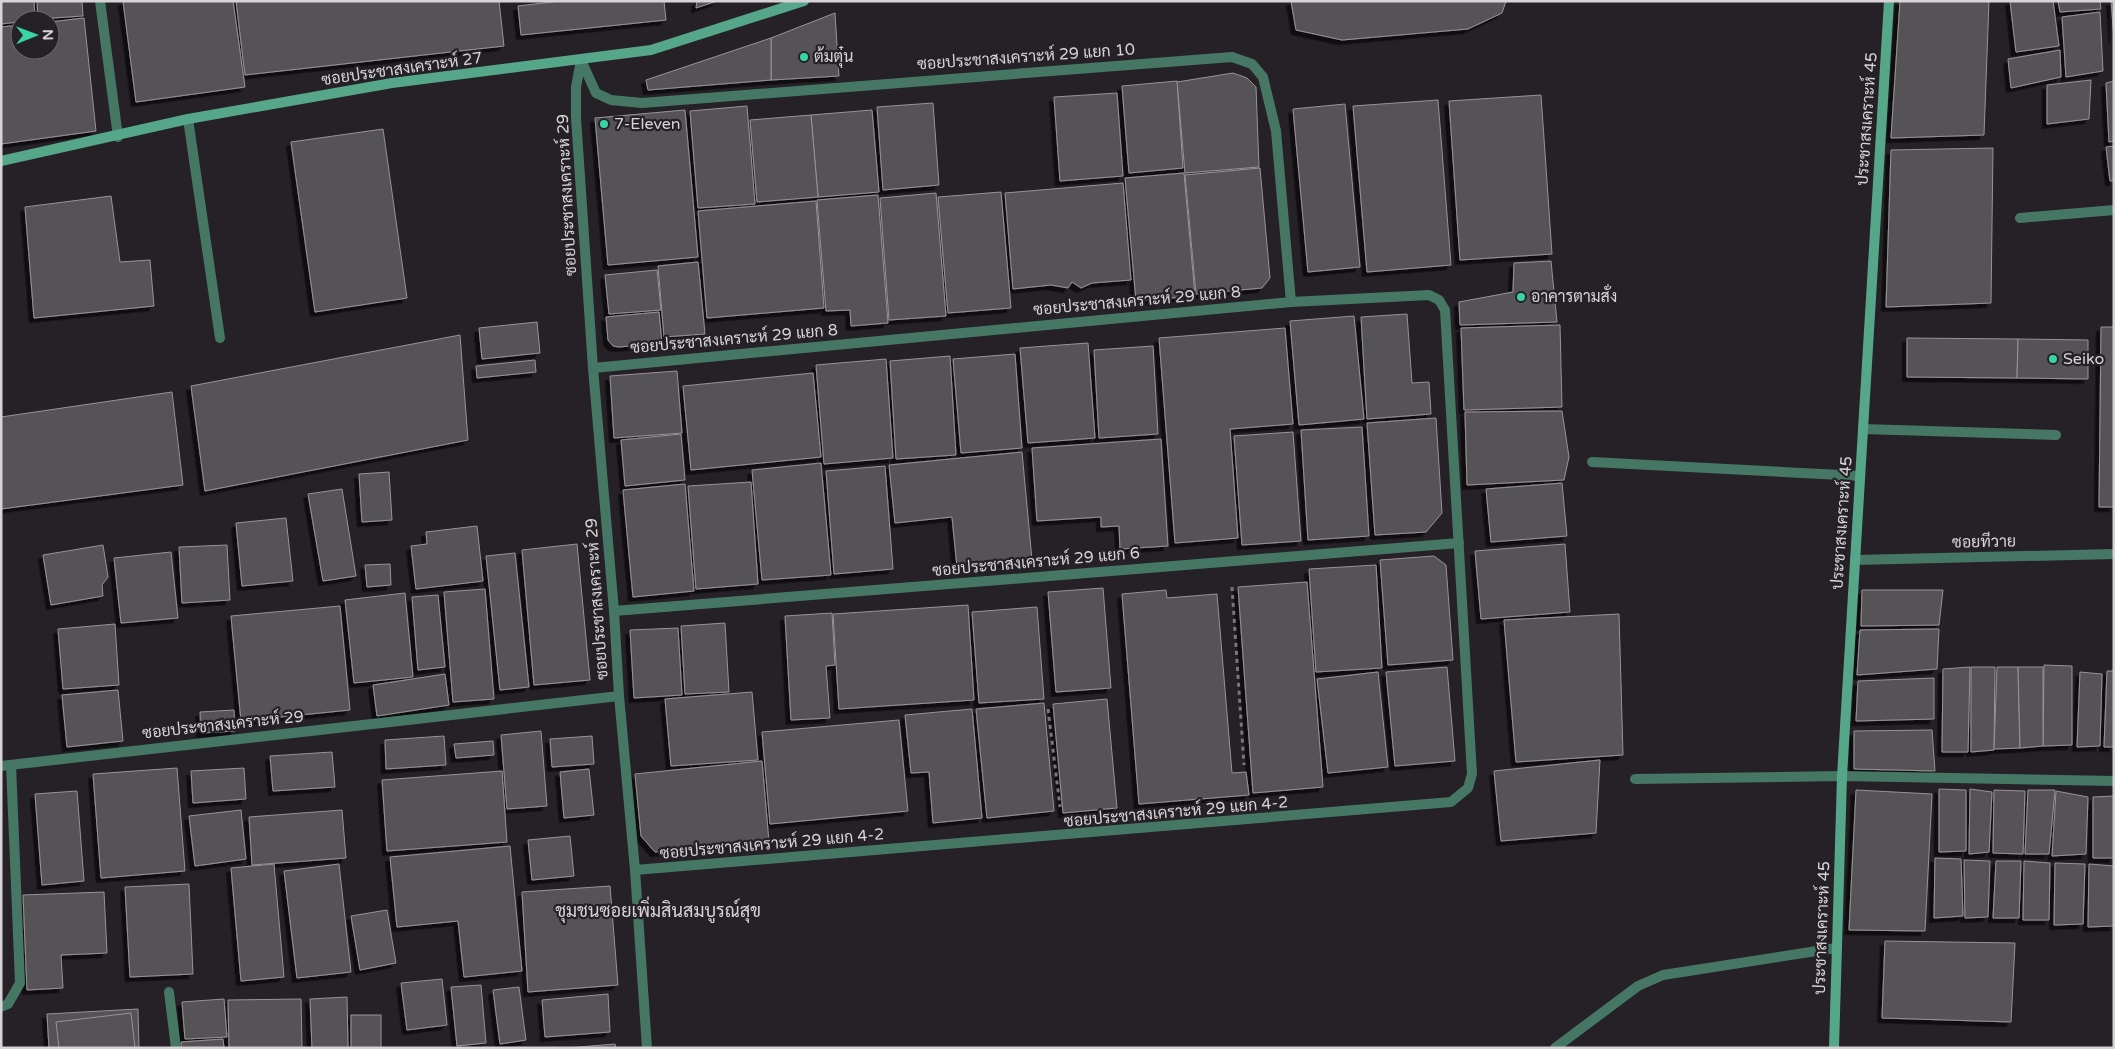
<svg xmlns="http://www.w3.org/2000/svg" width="2115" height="1049" font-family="'Varela Round',Sarabun,sans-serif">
<defs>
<filter id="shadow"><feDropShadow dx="-4.5" dy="4.5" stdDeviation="0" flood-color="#0009"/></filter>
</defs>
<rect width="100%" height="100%" fill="#252126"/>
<!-- building -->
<g fill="#575257" stroke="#999399" filter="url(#shadow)">
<path d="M 1,1 L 34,1 L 35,20 L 1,24 Z"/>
<path d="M 37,1 L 82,1 L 83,16 L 38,19 Z"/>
<path d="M 123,1 L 233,1 L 245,87 L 136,102 Z"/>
<path d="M 236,1 L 499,1 L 504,46 L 245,75 Z"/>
<path d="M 560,1 L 664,1 L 666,20 L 521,35 L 518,6 Z"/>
<path d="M 697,1 L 717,1 L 696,8 Z"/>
<path d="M 1291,1 L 1506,1 L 1502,13 L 1468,29 L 1342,40 L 1296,30 Z"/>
<path d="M 1900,1 L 1989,1 L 1984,135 L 1891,138 Z"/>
<path d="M 2010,1 L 2053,1 L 2059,46 L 2016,52 Z"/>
<path d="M 2058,1 L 2100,1 L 2101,9 L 2060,12 Z"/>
<path d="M 2111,1 L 2114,1 L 2114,39 Z"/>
<path d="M 2100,12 L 2103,71 L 2066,77 L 2062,17 Z"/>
<path d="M 835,13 L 839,76 L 771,80 L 771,38 Z"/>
<path d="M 84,18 L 96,131 L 1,144 L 1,27 L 20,25 L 20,50 L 50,50 L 50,22 Z"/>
<path d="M 771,38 L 771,80 L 648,90 L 646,80 Z"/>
<path d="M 2060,50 L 2061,77 L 2011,88 L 2008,59 Z"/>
<path d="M 1233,73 L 1247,78 L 1256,87 L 1259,167 L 1185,173 L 1177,82 Z"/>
<path d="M 2091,80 L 2089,119 L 2047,124 L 2047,85 Z"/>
<path d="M 1177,81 L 1183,168 L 1129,173 L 1122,86 Z"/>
<path d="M 2114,81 L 2114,141 L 2109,142 L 2106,83 Z"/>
<path d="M 1117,93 L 1123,176 L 1060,181 L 1054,97 Z"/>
<path d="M 1541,95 L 1552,254 L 1460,260 L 1449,101 Z"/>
<path d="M 1438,100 L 1451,265 L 1367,272 L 1353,106 Z"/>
<path d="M 933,103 L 939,185 L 883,190 L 877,107 Z"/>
<path d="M 1345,104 L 1360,267 L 1308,272 L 1293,109 Z"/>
<path d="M 747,106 L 755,204 L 698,208 L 690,111 Z"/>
<path d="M 685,110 L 698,257 L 608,265 L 595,118 Z"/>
<path d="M 872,110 L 879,192 L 818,197 L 811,115 Z"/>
<path d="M 811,115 L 818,197 L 757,202 L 750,120 Z"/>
<path d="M 383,129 L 407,298 L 315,312 L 291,142 Z"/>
<path d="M 2114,146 L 2114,181 L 2110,181 L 2106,147 Z"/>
<path d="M 1993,148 L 1991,303 L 1886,307 L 1891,150 Z"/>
<path d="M 1260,168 L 1270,278 L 1262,288 L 1196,294 L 1185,175 Z"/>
<path d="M 1184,173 L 1195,296 L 1136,301 L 1125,178 Z"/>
<path d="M 1123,183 L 1131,280 L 1092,283 L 1081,288 L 1072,282 L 1068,288 L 1051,285 L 1013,289 L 1005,193 Z"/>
<path d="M 1001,192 L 1011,308 L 948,313 L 938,197 Z"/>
<path d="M 936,193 L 946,316 L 889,320 L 880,198 Z"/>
<path d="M 878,195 L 888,323 L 851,326 L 850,310 L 826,311 L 817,200 Z"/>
<path d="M 111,196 L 120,262 L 150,260 L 154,306 L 34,318 L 25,207 Z"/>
<path d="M 816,201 L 824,308 L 707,318 L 698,211 Z"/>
<path d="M 1551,261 L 1557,322 L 1460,325 L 1459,302 L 1513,292 L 1514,263 Z"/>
<path d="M 698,262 L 705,334 L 664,337 L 658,266 Z"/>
<path d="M 657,270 L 661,310 L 609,314 L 605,275 Z"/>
<path d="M 659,312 L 662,343 L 619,347 L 613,346 L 608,340 L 606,317 Z"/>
<path d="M 1407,314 L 1412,383 L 1429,382 L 1431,414 L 1367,419 L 1361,317 Z"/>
<path d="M 1354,316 L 1364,419 L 1299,425 L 1290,321 Z"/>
<path d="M 537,322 L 540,353 L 482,359 L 479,328 Z"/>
<path d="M 1560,325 L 1562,407 L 1464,410 L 1461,328 Z"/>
<path d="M 2101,327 L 2114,327 L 2114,507 L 2099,507 Z"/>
<path d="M 1285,328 L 1293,424 L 1230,429 L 1238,538 L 1175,543 L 1159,338 Z"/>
<path d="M 460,335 L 468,440 L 205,491 L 191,386 Z"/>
<path d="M 1907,338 L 2018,339 L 2017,378 L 1907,377 Z"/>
<path d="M 2018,339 L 2088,340 L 2088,379 L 2017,378 Z"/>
<path d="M 1088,343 L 1095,438 L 1028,443 L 1020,348 Z"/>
<path d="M 1153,346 L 1158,434 L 1099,438 L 1094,350 Z"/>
<path d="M 1015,354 L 1022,448 L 961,453 L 953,359 Z"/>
<path d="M 950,356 L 956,455 L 896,459 L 890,361 Z"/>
<path d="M 886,359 L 893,458 L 824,464 L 816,365 Z"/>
<path d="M 535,360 L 536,372 L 477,378 L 476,366 Z"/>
<path d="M 677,371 L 682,433 L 614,438 L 610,376 Z"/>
<path d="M 813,373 L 821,457 L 691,470 L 683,386 Z"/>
<path d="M 172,392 L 183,485 L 1,509 L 1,417 Z"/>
<path d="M 1562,411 L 1569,457 L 1564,480 L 1467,485 L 1465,412 Z"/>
<path d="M 1436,418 L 1442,513 L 1426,532 L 1375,535 L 1367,423 Z"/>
<path d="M 1362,427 L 1369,536 L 1308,540 L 1301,430 Z"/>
<path d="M 1293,432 L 1301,541 L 1242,545 L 1234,436 Z"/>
<path d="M 681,434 L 685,480 L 625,486 L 621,440 Z"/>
<path d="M 1161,439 L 1168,546 L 1120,549 L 1119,526 L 1101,527 L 1101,517 L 1037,521 L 1032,448 Z"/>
<path d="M 1022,452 L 1032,560 L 957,567 L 952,517 L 895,523 L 889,465 Z"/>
<path d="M 821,463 L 831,575 L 762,580 L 752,470 Z"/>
<path d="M 885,466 L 893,569 L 834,574 L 826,471 Z"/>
<path d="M 389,472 L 392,520 L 362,522 L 359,474 Z"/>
<path d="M 751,482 L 758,584 L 696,589 L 688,486 Z"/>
<path d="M 1562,483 L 1567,536 L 1491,542 L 1486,489 Z"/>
<path d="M 685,484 L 694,591 L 633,597 L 623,490 Z"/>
<path d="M 342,489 L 356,576 L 323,581 L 308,494 Z"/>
<path d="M 286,518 L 293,581 L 242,586 L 236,523 Z"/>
<path d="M 477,526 L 483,581 L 416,589 L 411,546 L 427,544 L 426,532 Z"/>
<path d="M 577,544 L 590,680 L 534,685 L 522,550 Z"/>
<path d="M 1565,544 L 1570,612 L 1481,619 L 1475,551 Z"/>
<path d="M 103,545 L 108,577 L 102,585 L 103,596 L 51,605 L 43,555 Z"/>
<path d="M 227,545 L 230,600 L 182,603 L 179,547 Z"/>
<path d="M 171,552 L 178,618 L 121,623 L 114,558 Z"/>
<path d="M 515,553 L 529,687 L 500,690 L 486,556 Z"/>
<path d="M 1434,556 L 1446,565 L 1453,660 L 1388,665 L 1380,560 Z"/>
<path d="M 390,564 L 391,585 L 367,587 L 365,565 Z"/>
<path d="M 1376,565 L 1382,668 L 1316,672 L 1309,569 Z"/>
<path d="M 1307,582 L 1323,787 L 1253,793 L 1238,587 Z"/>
<path d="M 1103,588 L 1111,688 L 1056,692 L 1048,592 Z"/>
<path d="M 485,589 L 494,699 L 453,702 L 444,592 Z"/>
<path d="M 1166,590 L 1167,598 L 1217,594 L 1232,773 L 1246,772 L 1249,795 L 1139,804 L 1122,594 Z"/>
<path d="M 1862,590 L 1943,590 L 1939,625 L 1861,626 Z"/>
<path d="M 405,593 L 413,677 L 354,683 L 345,600 Z"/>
<path d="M 438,595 L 445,667 L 418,670 L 412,597 Z"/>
<path d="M 968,605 L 974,700 L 839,709 L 833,614 Z"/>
<path d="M 340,606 L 350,710 L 241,721 L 231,616 Z"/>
<path d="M 1037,607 L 1044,699 L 979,703 L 972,612 Z"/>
<path d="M 832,613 L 835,665 L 826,666 L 830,718 L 791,720 L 785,616 Z"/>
<path d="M 1619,614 L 1623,755 L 1516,762 L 1504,620 Z"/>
<path d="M 725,623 L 729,692 L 685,694 L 681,626 Z"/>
<path d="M 115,624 L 119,685 L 63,689 L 58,629 Z"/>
<path d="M 678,628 L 682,695 L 634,698 L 630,630 Z"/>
<path d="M 1939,629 L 1937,669 L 1857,675 L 1860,630 Z"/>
<path d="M 2044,665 L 2072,666 L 2072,745 L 2043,746 Z"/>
<path d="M 1447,667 L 1455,761 L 1395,766 L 1386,672 Z"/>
<path d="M 1970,667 L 1968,752 L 1942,752 L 1943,669 Z"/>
<path d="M 1971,667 L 1995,667 L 1994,750 L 1971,752 Z"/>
<path d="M 1997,667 L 2018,667 L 2020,748 L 1994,749 Z"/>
<path d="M 2018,667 L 2043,667 L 2043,746 L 2020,748 Z"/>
<path d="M 2107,671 L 2114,671 L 2114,747 L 2104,747 Z"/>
<path d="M 1378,672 L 1388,767 L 1328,773 L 1317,679 Z"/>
<path d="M 2080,672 L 2102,674 L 2100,746 L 2077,747 Z"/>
<path d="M 445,674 L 449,705 L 377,716 L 373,685 Z"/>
<path d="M 1934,678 L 1934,719 L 1856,721 L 1858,681 Z"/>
<path d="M 118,690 L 123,741 L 67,747 L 62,695 Z"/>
<path d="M 752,692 L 758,760 L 671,766 L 665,699 Z"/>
<path d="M 1107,699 L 1117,808 L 1063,813 L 1053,704 Z"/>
<path d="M 1044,703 L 1054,811 L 987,818 L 976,709 Z"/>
<path d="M 972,709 L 982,818 L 933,823 L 929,772 L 911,773 L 905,715 Z"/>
<path d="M 234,710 L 235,731 L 201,733 L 200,712 Z"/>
<path d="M 899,720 L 908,811 L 770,824 L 762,732 Z"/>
<path d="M 1932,730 L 1935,771 L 1854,769 L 1854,731 Z"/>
<path d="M 541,731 L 547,806 L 507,809 L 501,735 Z"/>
<path d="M 444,736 L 446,765 L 386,769 L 385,740 Z"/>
<path d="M 592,736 L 594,764 L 552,767 L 550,739 Z"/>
<path d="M 493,741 L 494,755 L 456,758 L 454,744 Z"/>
<path d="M 332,752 L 335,787 L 273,791 L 270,756 Z"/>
<path d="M 1600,760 L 1596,833 L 1501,841 L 1494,771 Z"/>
<path d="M 762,761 L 769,842 L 655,852 L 641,836 L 635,774 Z"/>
<path d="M 177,768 L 185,871 L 101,878 L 93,774 Z"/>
<path d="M 244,768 L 246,799 L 193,803 L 191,771 Z"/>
<path d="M 589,769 L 594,815 L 564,818 L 560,772 Z"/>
<path d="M 502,771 L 507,842 L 387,851 L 382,780 Z"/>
<path d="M 1939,789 L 1966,790 L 1966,851 L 1939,852 Z"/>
<path d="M 1970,789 L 1992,792 L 1989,852 L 1969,854 Z"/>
<path d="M 1856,790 L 1932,794 L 1925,931 L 1849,930 Z"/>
<path d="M 1994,790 L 2025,791 L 2023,854 L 1993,853 Z"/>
<path d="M 2028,790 L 2055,790 L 2049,854 L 2025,854 Z"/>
<path d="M 77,791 L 84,881 L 42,885 L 35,794 Z"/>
<path d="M 2056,791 L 2088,797 L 2086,854 L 2052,856 Z"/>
<path d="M 2114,796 L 2114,858 L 2093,858 L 2093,797 Z"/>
<path d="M 241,810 L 246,859 L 195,866 L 189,816 Z"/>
<path d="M 342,810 L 346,858 L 252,865 L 249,817 Z"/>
<path d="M 570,836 L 574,876 L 532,880 L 528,840 Z"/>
<path d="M 510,846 L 522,971 L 464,977 L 458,921 L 397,927 L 390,857 Z"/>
<path d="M 1935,858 L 1961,859 L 1963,916 L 1934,918 Z"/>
<path d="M 1964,860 L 1990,861 L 1988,917 L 1965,918 Z"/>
<path d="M 1996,861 L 2021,861 L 2019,918 L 1993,918 Z"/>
<path d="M 2024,861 L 2050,863 L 2049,920 L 2023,920 Z"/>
<path d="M 2055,863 L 2085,864 L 2083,924 L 2054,925 Z"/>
<path d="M 274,864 L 284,977 L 241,981 L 231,868 Z"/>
<path d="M 339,864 L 351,972 L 297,978 L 284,871 Z"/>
<path d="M 2089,864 L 2114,866 L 2114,926 L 2088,927 Z"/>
<path d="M 189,884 L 193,974 L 130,977 L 125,887 Z"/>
<path d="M 610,886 L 618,985 L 528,992 L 522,892 Z"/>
<path d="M 104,892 L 107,953 L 61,955 L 63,988 L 27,990 L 23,895 Z"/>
<path d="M 387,910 L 396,963 L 360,970 L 351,916 Z"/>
<path d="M 1885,941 L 2015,943 L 2011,1022 L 1882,1018 Z"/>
<path d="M 442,979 L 447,1025 L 407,1030 L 401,983 Z"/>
<path d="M 481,985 L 486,1043 L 457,1046 L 451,987 Z"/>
<path d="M 519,987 L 526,1040 L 500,1044 L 493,990 Z"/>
<path d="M 608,994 L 610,1032 L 545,1037 L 542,1000 Z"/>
<path d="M 347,997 L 348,1048 L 312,1048 L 310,999 Z"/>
<path d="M 224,999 L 227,1037 L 185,1039 L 182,1002 Z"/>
<path d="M 301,999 L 302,1048 L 229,1048 L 228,1000 Z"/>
<path d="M 138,1009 L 139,1048 L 49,1048 L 47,1014 Z"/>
<path d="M 131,1013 L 135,1048 L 59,1048 L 56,1022 Z"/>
<rect x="351" y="1015" width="30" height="33"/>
<path d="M 223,1039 L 224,1048 L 181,1048 L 181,1042 Z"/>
<path d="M 615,1044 L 616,1048 L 567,1048 Z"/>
</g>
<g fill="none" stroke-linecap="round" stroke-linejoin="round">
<!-- path -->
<g stroke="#7a777b" stroke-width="3" stroke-dasharray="4 4" stroke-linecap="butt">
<path d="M 1232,587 L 1244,765"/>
<path d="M 1048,709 L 1060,807"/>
</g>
<!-- lane -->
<g stroke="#467765" stroke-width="10">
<path d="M 188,119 L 220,338"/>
<path d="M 1863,429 L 2056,435"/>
<path d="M 1855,560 L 2114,554"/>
</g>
<!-- street -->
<g stroke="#467765" stroke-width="10">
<path d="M 100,1 L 118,137"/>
<path d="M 581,60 L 596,93 L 611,100 L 642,103 L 1232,57 L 1252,64 L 1263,77 L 1276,131 L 1291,302"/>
<path d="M 2020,218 L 2114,210"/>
<path d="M 593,368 L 1291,302 L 1429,295 L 1439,300 L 1445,310 L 1472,774 L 1468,788 L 1451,802 L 635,870"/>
<path d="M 1592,462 L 1860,476"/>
<path d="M 614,611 L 1459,543"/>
<path d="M 619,696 L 635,870 L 647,1048"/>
<path d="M 1,766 L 619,696 L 614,611 L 593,368 L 576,118 L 576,87 L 581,60"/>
<path d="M 1635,779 L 1842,776 L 2114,781"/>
<path d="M 169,992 L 176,1048"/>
<path d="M 1,1007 L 8,1004 L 20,983 L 11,765"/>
<path d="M 1555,1048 L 1638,986 L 1663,975 L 1836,948"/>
</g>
<!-- secondary -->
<g stroke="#56a78a" stroke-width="10">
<path d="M 1,161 L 188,119 L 392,83 L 651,50 L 804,1"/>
<path d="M 1834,1048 L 1842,776 L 1889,1"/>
</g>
</g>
<!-- markers -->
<g fill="#39d4a5" stroke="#252126" stroke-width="2">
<circle cx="804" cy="57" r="5"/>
<circle cx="604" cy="124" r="5"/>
<circle cx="1521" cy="297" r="5"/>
<circle cx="2053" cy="359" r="5"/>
</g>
<g text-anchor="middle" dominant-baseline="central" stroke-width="4.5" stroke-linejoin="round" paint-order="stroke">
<!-- poi labels -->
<g font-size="16" fill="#d7d4d7" stroke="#252126" text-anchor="start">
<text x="814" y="57">ต้มตุ๋น</text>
<text x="614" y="124">7-Eleven</text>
<text x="1531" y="297">อาคารตามสั่ง</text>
<text x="2063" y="359">Seiko</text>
</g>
<!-- street labels -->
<g font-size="16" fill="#d7d4d7" stroke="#252126">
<text transform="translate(1026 57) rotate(-4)">ซอยประชาสงเคราะห์ 29 แยก 10</text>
<text transform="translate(402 69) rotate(-8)">ซอยประชาสงเคราะห์ 27</text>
<text transform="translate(1867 119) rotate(-86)">ประชาสงเคราะห์ 45</text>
<text transform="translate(567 195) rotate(-93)">ซอยประชาสงเคราะห์ 29</text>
<text transform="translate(1137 301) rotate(-5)">ซอยประชาสงเคราะห์ 29 แยก 8</text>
<text transform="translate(734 339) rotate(-5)">ซอยประชาสงเคราะห์ 29 แยก 8</text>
<text transform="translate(1842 523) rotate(-86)">ประชาสงเคราะห์ 45</text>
<text transform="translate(1984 542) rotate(-1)">ซอยทีวาย</text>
<text transform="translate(1036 562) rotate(-5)">ซอยประชาสงเคราะห์ 29 แยก 6</text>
<text transform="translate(597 599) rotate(-94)">ซอยประชาสงเคราะห์ 29</text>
<text transform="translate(223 725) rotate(-6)">ซอยประชาสงเคราะห์ 29</text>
<text transform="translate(1176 812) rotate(-5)">ซอยประชาสงเคราะห์ 29 แยก 4-2</text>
<text transform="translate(772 844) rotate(-5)">ซอยประชาสงเคราะห์ 29 แยก 4-2</text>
<text transform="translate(1822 928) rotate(-88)">ประชาสงเคราะห์ 45</text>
</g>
<!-- neighbourhood labels -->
<g font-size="18" fill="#d7d4d7" stroke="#252126">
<text x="658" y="911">ชุมชนซอยเพิ่มสินสมบูรณ์สุข</text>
</g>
</g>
<!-- border -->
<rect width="2115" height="1049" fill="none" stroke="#d7d4d7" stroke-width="5"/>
<!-- north arrow -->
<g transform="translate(35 35) rotate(89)"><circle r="24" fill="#252126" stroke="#6c696d"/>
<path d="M0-4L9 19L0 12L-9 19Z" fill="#39d4a5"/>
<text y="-8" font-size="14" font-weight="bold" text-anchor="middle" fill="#d7d4d7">N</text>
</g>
</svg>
